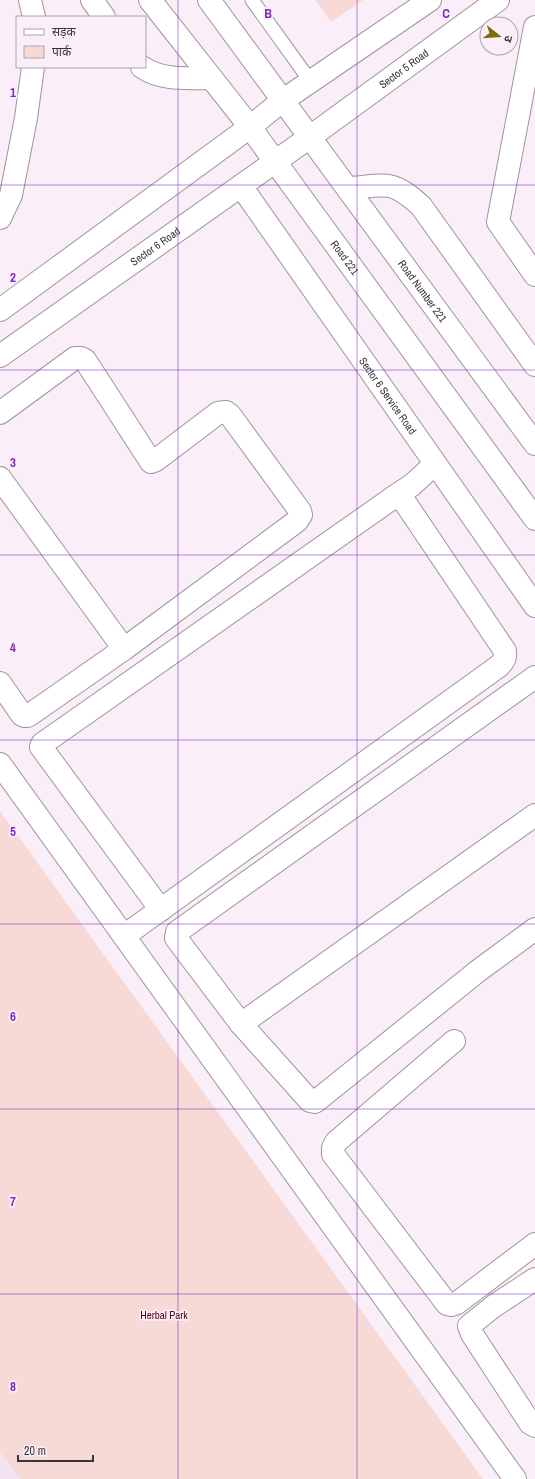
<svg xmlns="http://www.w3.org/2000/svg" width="535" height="1479" font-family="'Archivo Narrow','Noto Sans Devanagari',sans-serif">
<rect width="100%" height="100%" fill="#faeff8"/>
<!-- built -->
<path fill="#f3e2f0" d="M 0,1452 L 20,1479 L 0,1479 Z"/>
<!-- green -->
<g fill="#f7d9d6">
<path d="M 315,0 L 363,0 L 331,22 Z"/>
<path d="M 0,811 L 483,1479 L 20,1479 L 0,1452 Z"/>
</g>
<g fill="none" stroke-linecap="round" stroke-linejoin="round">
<!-- lane casing -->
<g stroke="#9e949d" stroke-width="15">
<path id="lane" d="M 252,0 L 311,82"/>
</g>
<!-- street casing -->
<g stroke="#9e949d" stroke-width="24">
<g id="street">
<path d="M 30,0 L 34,17"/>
<path d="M 92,0 L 104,17"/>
<path d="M 535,27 L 498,222 L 535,275"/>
<path d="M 142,67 C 162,81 188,78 211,78"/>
<path d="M 282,101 L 430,0"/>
<path id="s1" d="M 310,137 L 498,0"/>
<path id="s2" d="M 241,186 L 535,606"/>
<path d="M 348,188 C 359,188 378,184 389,186 C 401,188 412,198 421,206 L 535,365"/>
<path d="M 0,218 L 11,195 L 26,118 L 33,67"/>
<path d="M 0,413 L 75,358 L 81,358 L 85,360 L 151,462 L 156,460 L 218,413 L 226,412 L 230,415 L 300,511 L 301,515 L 297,521 L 124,649 L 28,716 L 25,716 L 22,715 L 0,683"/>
<path d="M 0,478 L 124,649"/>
<path d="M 394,497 L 412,485 L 435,464"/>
<path d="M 535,677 L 177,932 L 176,938 L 241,1024 L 310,1101 L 315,1102 L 478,971 L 535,929"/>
<path d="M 0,764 L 515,1479"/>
<path d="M 124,936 L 499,666 C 504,661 506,658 505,651 L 404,501 L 394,497 L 42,744 L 41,747 L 161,910"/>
<path d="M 241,1024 L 535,815"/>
<path d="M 454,1041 L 336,1142 L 333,1148 L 333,1154 L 447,1304 L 451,1305 L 457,1303 L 535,1244"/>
<path d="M 535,1279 L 494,1306 L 469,1326 L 472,1334 L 530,1423 L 535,1426"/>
</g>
</g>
<!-- secondary casing -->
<g stroke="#9e949d" stroke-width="24">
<g id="secondary">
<path id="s3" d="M 150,0 L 250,127 L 535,519"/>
<path id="s4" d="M 209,0 L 535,444"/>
<path d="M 0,310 L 250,127 L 282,101"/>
<path id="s5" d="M 0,356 L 310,137"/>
</g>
</g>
<!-- lane -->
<use href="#lane" stroke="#fff" stroke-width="13"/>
<!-- street -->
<use href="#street" stroke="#fff" stroke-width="22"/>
<!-- secondary -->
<use href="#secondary" stroke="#fff" stroke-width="22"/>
</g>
<!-- grid -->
<path fill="none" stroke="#7b2cbf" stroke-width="1" stroke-opacity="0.55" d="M 178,0 L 178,1479M 357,0 L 357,1479M 0,185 L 535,185M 0,370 L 535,370M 0,555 L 535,555M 0,740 L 535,740M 0,924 L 535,924M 0,1109 L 535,1109M 0,1294 L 535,1294"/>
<g text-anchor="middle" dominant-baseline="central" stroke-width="3.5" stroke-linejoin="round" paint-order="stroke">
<!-- street labels -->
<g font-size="11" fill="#393438" stroke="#faeff8">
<text stroke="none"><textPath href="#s1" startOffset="116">Sector 5 Road</textPath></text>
<text stroke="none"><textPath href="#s5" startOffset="190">Sector 6 Road</textPath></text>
<text stroke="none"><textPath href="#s3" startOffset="323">Road 221</textPath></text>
<text stroke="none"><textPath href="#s4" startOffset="361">Road Number 221</textPath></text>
<text stroke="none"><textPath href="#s2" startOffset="256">Sector 6 Service Road</textPath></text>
</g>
<!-- park labels -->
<g font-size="11" fill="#5c040e" stroke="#faeff8">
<text x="164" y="1315">Herbal Park</text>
</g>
</g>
<g font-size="13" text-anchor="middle" font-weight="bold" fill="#7b2cbf" stroke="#faeff8" stroke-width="3.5" stroke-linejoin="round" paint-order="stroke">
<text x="268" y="18">B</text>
<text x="446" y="18">C</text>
<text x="13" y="97">1</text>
<text x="13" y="282">2</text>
<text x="13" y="467">3</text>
<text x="13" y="652">4</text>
<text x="13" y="836">5</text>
<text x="13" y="1021">6</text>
<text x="13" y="1206">7</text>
<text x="13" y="1391">8</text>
</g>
<!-- legend -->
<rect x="16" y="16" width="130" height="52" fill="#faeff8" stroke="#ada4ab"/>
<rect x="24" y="29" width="20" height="6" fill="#ffffff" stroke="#ada4ab"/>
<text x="52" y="36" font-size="12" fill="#393438">सड़क</text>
<rect x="24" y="46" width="20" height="12" fill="#f7d9d6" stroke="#ada4ab"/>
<text x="52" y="56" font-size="12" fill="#393438">पार्क</text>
<!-- north arrow -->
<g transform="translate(499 36) rotate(107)"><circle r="19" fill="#faeff8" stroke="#ada4ab"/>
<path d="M0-3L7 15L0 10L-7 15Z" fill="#7a6e0b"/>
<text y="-6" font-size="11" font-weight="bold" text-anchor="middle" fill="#393438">उ</text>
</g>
<!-- scale -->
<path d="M18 1455v6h75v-6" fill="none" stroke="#393438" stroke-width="2"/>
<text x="24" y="1455" font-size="12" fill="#393438" stroke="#faeff8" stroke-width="3" paint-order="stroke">20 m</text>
</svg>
